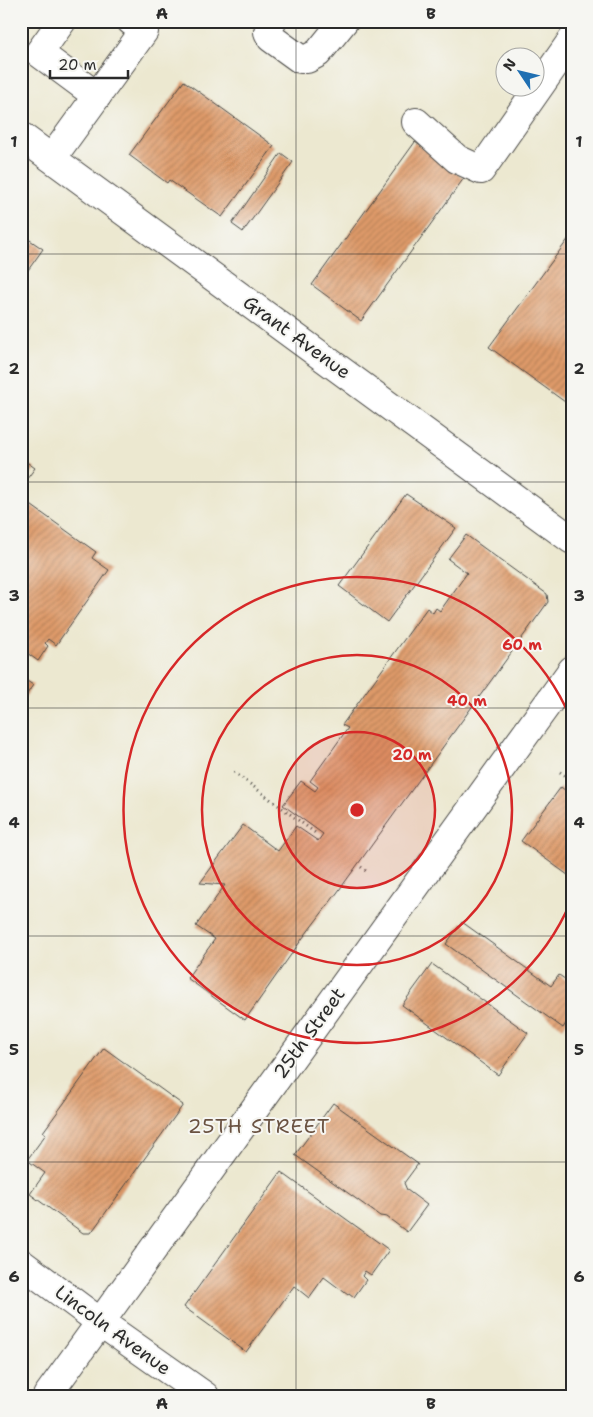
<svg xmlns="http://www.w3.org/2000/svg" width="593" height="1417" font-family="'Shantell Sans',sans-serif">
<defs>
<pattern id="building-hatch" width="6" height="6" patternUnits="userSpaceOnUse" patternTransform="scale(1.25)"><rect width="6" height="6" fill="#de9a69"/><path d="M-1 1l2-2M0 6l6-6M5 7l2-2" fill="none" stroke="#b47e57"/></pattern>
</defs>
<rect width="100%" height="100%" fill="#f6f6f2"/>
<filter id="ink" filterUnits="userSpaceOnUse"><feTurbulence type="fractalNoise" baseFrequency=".02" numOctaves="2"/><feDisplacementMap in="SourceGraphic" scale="10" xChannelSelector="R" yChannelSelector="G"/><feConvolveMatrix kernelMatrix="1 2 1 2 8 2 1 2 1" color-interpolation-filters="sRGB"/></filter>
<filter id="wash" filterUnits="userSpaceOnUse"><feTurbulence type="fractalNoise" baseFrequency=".0096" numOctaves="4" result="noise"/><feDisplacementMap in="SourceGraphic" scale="20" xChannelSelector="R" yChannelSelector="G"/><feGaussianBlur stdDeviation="1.12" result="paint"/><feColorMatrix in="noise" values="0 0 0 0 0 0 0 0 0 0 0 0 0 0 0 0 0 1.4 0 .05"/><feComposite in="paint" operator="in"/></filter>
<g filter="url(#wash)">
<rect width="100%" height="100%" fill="#ece8d0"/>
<g id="blocks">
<!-- building -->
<g fill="url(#building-hatch)">
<path d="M 184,81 L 274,146 L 222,217 L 169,180 L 167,183 L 129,155 Z"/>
<path d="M 415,142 L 464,178 L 361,321 L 312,285 Z"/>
<path d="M 281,153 L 293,162 L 243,232 L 232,224 Z"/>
<path d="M 21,234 L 43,249 L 21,280 Z"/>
<path d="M 572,234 L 572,407 L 489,347 Z"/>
<path d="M 21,458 L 35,468 L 21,487 Z"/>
<path d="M 406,494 L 456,528 L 387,622 L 339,586 Z"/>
<path d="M 21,498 L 96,552 L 92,558 L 109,570 L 56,645 L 48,639 L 45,643 L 48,646 L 38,661 L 27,653 L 21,661 Z"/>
<path d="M 466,535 L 547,594 L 548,602 L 337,893 L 302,939 L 245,1020 L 187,978 L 215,939 L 196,926 L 225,885 L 200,883 L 243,825 L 278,851 L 296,826 L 318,841 L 323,834 L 283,805 L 301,781 L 315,791 L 318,787 L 310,781 L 348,728 L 342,725 L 427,608 L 433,613 L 436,608 L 440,611 L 467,573 L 448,559 Z"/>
<path d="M 21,677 L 33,685 L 23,700 L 21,699 Z"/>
<path d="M 561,787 L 572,796 L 572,878 L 521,841 Z"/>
<path d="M 462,922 L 551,986 L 559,975 L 572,984 L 572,1033 L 566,1029 L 571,1021 L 569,1019 L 563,1028 L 446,944 Z"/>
<path d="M 432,964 L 528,1033 L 498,1075 L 402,1005 Z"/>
<path d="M 104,1048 L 183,1105 L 91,1233 L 83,1233 L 30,1194 L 45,1173 L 27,1160 L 46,1134 L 43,1132 Z"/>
<path d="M 333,1103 L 418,1164 L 404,1183 L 407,1190 L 427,1205 L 407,1232 L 387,1217 L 380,1216 L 295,1155 Z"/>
<path d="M 281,1172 L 389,1250 L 371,1275 L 365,1271 L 362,1276 L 366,1280 L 354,1297 L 349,1293 L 348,1295 L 324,1277 L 309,1298 L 294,1286 L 246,1352 L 184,1307 Z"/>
</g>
</g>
</g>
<g filter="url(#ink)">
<use href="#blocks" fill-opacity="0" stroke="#484744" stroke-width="1"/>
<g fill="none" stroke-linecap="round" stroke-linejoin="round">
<!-- minor casing -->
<g stroke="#484744" stroke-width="30">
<g id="minor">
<path d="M 62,21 L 39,53 L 97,96"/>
<path d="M 272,21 L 268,32 L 271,38 L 300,59 L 307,59 L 318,53 L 344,21"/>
<path d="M 416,122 L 457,159 L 481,170 L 572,40"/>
<path d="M 21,136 L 572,540"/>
<path d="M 52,158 L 144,31 L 131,21"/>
<path d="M 21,1263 L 100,1322 L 205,1396"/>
<path d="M 47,1396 L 572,670"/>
</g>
</g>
<!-- path -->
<g stroke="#484744" stroke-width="3" stroke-dasharray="1 4" stroke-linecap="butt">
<path d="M 234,772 L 318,835"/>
<path d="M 560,772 L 572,780"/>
<path d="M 361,867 L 366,871"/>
</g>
<!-- minor -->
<use href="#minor" stroke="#fff" stroke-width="28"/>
</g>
</g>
<!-- grid -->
<path fill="none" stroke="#2b2b2b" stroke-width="1" stroke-opacity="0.55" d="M 296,21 L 296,1396M 21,254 L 572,254M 21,482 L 572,482M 21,708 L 572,708M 21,936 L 572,936M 21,1162 L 572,1162"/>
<!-- distance rings -->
<circle cx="357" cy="810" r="78" fill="#d62828" fill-opacity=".12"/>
<g fill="none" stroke="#d62828" stroke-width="2.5">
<circle cx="357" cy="810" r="78"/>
<circle cx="357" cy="810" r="155"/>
<path d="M571 901A233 233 0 1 1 571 719"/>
</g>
<g text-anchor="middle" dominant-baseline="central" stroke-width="4" stroke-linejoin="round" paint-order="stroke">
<!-- street labels -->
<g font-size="19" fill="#2b2b2b" stroke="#f6f6f2">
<text transform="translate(297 337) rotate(36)">Grant Avenue</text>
<text transform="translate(309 1033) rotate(-54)">25th Street</text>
<text transform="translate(113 1330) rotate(36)">Lincoln Avenue</text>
</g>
<!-- neighbourhood labels -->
<g font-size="20" letter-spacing="1" fill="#6a5241" stroke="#f6f6f2">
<text x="259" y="1126">25TH STREET</text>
</g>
</g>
<circle cx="357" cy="810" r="8" fill="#d62828" stroke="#f6f6f2" stroke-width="2.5"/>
<g font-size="15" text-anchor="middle" font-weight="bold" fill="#d62828" stroke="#f6f6f2" stroke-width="4" stroke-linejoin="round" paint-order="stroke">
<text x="522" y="650">60 m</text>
<text x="467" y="706">40 m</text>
<text x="412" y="760">20 m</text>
</g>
<!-- margin -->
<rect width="593" height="1417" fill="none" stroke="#f6f6f2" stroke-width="55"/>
<!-- north arrow -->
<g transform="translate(520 72) rotate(305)"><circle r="24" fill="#f6f6f2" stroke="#a5a5a2"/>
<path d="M0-4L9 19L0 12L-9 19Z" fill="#1f6fb2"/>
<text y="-8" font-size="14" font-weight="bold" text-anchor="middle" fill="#2b2b2b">N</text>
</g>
<!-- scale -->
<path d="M50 70v8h78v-8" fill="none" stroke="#2b2b2b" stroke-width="2.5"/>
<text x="58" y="70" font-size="15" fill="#2b2b2b" stroke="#f6f6f2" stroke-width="4" paint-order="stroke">20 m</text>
<rect x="28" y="28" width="538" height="1362" fill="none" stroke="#2b2b2b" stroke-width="2"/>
<g font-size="16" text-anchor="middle" font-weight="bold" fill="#2b2b2b">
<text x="162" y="19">A</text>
<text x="431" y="19">B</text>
<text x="14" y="147">1</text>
<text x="579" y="147">1</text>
<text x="14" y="374">2</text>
<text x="579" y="374">2</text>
<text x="14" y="601">3</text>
<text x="579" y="601">3</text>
<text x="14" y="828">4</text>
<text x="579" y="828">4</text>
<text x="14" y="1055">5</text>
<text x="579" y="1055">5</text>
<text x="14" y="1282">6</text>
<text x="579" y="1282">6</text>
<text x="162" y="1409">A</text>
<text x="431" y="1409">B</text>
</g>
</svg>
